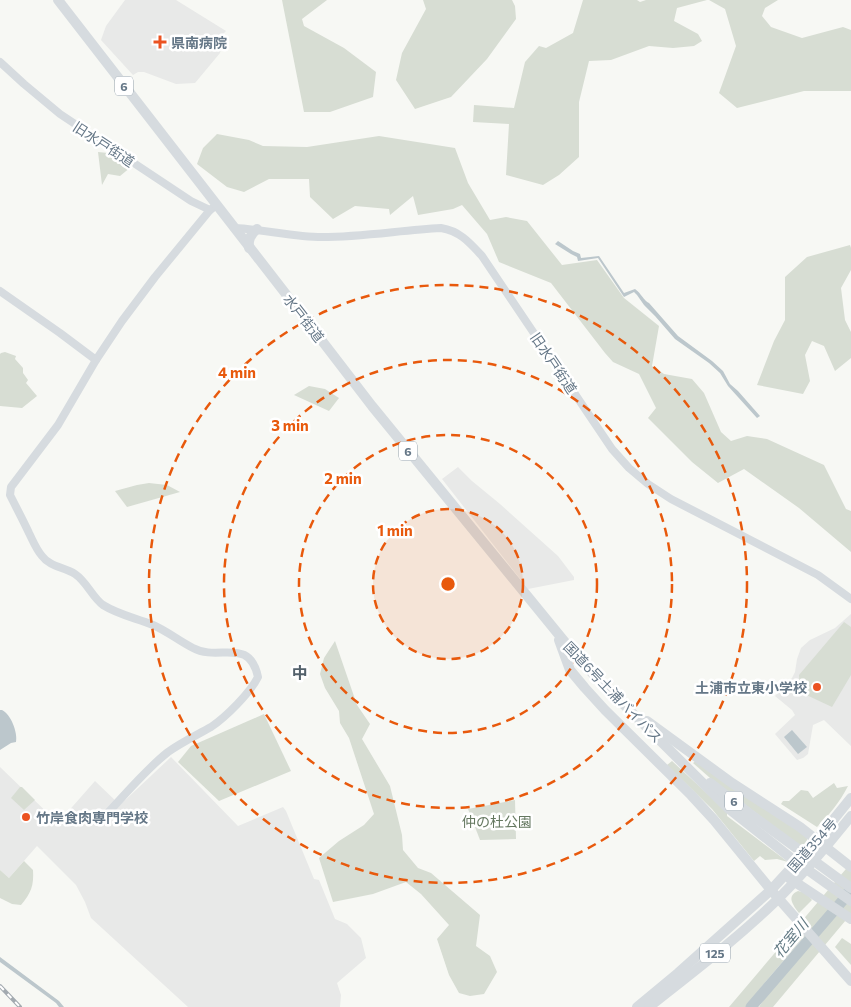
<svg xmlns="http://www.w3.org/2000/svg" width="851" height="1007" font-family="Commissioner,'Noto Sans JP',sans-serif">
<rect width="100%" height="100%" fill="#f7f8f4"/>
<!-- built -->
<g fill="#e8e9e8">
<path d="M 125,0 L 176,0 L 226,31 L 219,38 L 215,45 L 221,49 L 220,53 L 195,83 L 176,84 L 144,72 L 138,72 L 133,75 L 101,40 L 106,26 Z"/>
<path d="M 458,467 L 472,481 L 500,504 L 558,556 L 574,577 L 574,580 L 528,589 L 442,479 Z"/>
<path d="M 851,614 L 851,746 L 824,720 L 813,725 L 808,754 L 803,758 L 797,760 L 775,734 L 795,715 L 792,710 L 775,696 L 792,678 L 795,672 L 797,659 L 801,648 L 810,640 L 835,628 Z"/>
<path d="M 171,757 L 238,826 L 283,807 L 286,811 L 314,879 L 319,880 L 335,919 L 347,924 L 361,938 L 366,958 L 337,983 L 341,995 L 340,1007 L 188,1007 L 91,918 L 85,902 L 76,885 L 37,846 L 9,878 L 0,870 L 0,767 L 58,823 L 95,781 L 120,805 Z"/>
</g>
<!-- green -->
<g fill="#d7ddd3">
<path d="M 282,0 L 327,0 L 302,19 L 304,26 L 344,48 L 376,72 L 373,97 L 330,112 L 304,112 Z"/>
<path d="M 423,0 L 512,0 L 515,6 L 516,19 L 487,59 L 451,97 L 415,109 L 396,80 L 402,53 L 426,9 Z"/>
<path d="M 583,0 L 637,0 L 640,2 L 646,0 L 707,0 L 677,8 L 674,21 L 698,34 L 702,41 L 694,46 L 673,48 L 649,46 L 611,60 L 589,61 L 579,102 L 579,157 L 559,175 L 543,185 L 506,175 L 509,124 L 473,122 L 474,105 L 514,108 L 525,62 L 539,46 L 546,48 L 573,33 Z"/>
<path d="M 709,0 L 778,0 L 765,8 L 762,16 L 771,27 L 802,38 L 843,27 L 851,30 L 851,91 L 804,91 L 737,108 L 719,93 L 736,46 L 725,9 Z"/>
<path d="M 217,134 L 249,140 L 263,146 L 307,147 L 379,136 L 455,148 L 468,183 L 490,220 L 506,217 L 527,221 L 562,265 L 597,260 L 624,298 L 659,326 L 652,366 L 664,374 L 692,379 L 704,393 L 721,432 L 731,441 L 747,436 L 767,439 L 824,465 L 846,509 L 851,511 L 851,552 L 799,508 L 744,469 L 718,483 L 692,462 L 648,418 L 656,408 L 639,374 L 613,362 L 605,353 L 551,283 L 499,262 L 487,234 L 462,205 L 453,209 L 418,215 L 413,196 L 390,215 L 389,209 L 355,206 L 333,219 L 310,197 L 309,179 L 269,179 L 244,192 L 227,187 L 197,164 L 203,148 Z"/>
<path d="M 98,152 L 108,153 L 131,167 L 120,176 L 108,174 L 102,185 Z"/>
<path d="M 850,245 L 851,248 L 851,270 L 841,288 L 845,320 L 851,332 L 851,358 L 835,371 L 824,346 L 812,341 L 805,355 L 810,381 L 803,394 L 757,385 L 774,341 L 785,320 L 785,277 L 807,257 Z"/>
<path d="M 5,352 L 16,356 L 15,359 L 23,368 L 23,373 L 28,380 L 26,383 L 37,396 L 22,408 L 0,406 L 0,354 L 1,353 Z"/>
<path d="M 309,386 L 325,389 L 339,398 L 329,411 L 294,395 Z"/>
<path d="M 149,483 L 167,485 L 180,492 L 127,507 L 115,491 L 137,485 Z"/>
<path d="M 844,622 L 851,627 L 851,675 L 832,707 L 800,692 L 799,675 Z"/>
<path d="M 335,641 L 357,705 L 370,724 L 362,739 L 390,786 L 402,835 L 403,850 L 418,868 L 431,873 L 480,915 L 476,946 L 490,956 L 497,972 L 484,994 L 470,996 L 459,993 L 449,975 L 437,939 L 449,925 L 421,894 L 406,882 L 373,894 L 333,902 L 319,858 L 339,841 L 364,825 L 374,814 L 349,738 L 340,723 L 339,711 L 325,688 L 320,674 L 324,658 Z"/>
<path d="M 264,714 L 291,771 L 219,801 L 178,762 L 191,746 Z"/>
<path d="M 672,761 L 727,812 L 727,816 L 788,862 L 777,859 L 765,860 L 760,856 L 754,861 L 712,809 L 667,765 Z"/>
<path d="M 696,761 L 808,837 L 806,843 L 802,847 L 798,845 L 710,778 L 693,763 Z"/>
<path d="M 834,783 L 837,788 L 848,786 C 840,802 829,815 817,827 L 781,804 L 783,801 L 789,801 L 801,790 L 808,791 L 813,798 Z"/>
<path d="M 20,787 L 22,787 L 35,800 L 24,810 L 11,798 Z"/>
<path d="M 515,800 L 516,839 L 480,840 L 468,809 Z"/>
<path d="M 24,861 L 33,870 C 34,886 31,893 21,905 L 12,904 L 0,898 L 0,870 L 9,878 Z"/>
<path d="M 851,863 L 851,885 L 829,909 L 827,915 L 825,914 L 816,926 L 803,938 L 767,980 L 746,1007 L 729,1007 Z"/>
<path d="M 798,891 L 806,893 L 812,900 L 799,913 C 793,905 786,896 798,891 Z"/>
<path d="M 851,892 L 851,914 L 773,1007 L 759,1007 L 772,987 L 776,982 L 781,979 L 787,971 L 788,967 L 793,963 L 828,920 L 849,897 Z"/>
<path d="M 842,938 L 851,944 L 851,965 L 835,947 Z"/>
</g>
<!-- water -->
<g fill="#bcc7cc">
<path d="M 558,241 L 573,251 L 580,254 L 581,258 L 599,256 L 624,293 L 635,289 C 641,293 644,301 649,303 L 678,336 L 712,361 L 723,371 L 730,384 L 738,391 L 760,416 L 757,418 L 728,386 L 720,373 L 709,363 L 675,339 L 655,316 L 644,305 L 637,295 L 634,292 L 624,297 L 598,258 L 578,261 L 577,257 L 571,254 L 555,244 Z"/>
<path d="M 0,710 L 2,710 C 11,714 18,733 16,742 L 11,743 L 0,750 Z"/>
<path d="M 792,730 L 807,747 L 798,754 L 784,737 Z"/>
<path d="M 0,957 L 59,1001 L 64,1007 L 59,1007 L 56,1003 L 0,962 Z"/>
</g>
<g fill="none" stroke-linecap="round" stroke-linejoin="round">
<!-- river -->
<path stroke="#bcc7cc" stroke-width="11" d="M 751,1007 L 844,899 L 851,888"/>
<!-- secondary -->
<g stroke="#d6dbdf" stroke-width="8">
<path d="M 0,62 L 24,84 L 60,114 L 191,201 L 210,210 L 214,207"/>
<path d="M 234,228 C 263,229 293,237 322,237 C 362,237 402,230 441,228 C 460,231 470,243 482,256 L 612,449 L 629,468 L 648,484 L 671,499 L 818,575 L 851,599"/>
<path d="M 0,291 L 60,333 L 96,360"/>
<path d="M 103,818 C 124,796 145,770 168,752 C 182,742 197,735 211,727 C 226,717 250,693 258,677 C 249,636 219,662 193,648 C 179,641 167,631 153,625 C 136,618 119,615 103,605 C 92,597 87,582 75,574 C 64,567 50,567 42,556 C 36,549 33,541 29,533 C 23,520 16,507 10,495 L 11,487 L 58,425 L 96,360 L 122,321 L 155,277 L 210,210"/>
</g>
<!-- highway -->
<g stroke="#d6dbdf" stroke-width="10">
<path d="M 58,0 L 306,320 L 372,406 L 573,652 L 596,677 L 728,808 L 791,858 L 851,901"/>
<path d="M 249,248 C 248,240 250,235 257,229"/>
<path d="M 559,640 L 570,670 L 585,688 L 605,710 L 691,795 L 714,820 L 771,890 L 851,981"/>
<path d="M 647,721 L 732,783 L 800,827 L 851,867"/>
<path d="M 710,783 L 750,814 L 851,888"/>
<path d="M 789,878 L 851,919"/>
<path d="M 637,1007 L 678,973 L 771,890 L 817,840 L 851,798"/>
<path d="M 649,1007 C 693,972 738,938 778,899 C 804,873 828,845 851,816"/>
</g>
<!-- rail casing -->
<g stroke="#a3aab0" stroke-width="4">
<path id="rail" d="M 0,986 L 20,1007"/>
</g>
<!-- rail -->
<use href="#rail" stroke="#fff" stroke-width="2" stroke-dasharray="5.5" stroke-linecap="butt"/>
</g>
<!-- distance rings -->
<circle cx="448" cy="584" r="75" fill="#e8590c" fill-opacity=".12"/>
<g fill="none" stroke="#e8590c" stroke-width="2.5" stroke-dasharray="9 6">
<circle cx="448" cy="584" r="75"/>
<circle cx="448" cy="584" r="149"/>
<circle cx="448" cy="584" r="224"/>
<circle cx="448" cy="584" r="299"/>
</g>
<!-- markers -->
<g fill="#eb5221" stroke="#fff" stroke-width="2">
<path d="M157.5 34.5h5v5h5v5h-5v5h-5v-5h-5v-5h5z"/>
<circle cx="817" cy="687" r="5"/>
<circle cx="26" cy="817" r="5"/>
</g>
<g text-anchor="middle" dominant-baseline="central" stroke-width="5" stroke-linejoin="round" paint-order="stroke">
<!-- shield labels -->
<g fill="#fff" stroke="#93a0ab" stroke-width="1">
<rect x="115" y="76.5" width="18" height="19" rx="4"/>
<rect x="399" y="441.5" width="18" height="19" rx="4"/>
<rect x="725" y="791.5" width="18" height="19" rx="4"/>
<rect x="700" y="943.5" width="30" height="19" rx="4"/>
</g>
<g font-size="12" font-weight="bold" fill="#657787">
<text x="124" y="86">6</text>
<text x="408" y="451">6</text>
<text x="734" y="801">6</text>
<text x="715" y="953">125</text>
</g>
<!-- poi labels -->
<g font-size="14" font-weight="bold" fill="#657787" stroke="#fff" text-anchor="start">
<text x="171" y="42">県南病院</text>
<text x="807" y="687" text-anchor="end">土浦市立東小学校</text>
<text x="36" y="817">竹岸食肉専門学校</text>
</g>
<!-- street labels -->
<g font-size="14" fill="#657787" stroke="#fff">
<text transform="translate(104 144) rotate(33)">旧水戸街道</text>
<text transform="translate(304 318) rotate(52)">水戸街道</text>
<text transform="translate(554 363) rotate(56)">旧水戸街道</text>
<text transform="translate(613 692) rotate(46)">国道6号土浦バイパス</text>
<text transform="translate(812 845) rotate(-49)">国道354号</text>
</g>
<!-- park labels -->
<g font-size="14" fill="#657860" stroke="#fff">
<text x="497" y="821">仲の杜公園</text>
</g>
<!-- water labels -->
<g font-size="15" font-style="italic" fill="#617983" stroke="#fff">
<text transform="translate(790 938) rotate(-50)">花室川</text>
</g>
<!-- quarter labels -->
<g font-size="16" font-weight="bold" fill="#53616b" stroke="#fff">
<text x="300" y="672">中</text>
</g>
</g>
<circle cx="448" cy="584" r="8" fill="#e8590c" stroke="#fff" stroke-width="2.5"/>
<g font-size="15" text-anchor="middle" font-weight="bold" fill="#e8590c" stroke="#fff" stroke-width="5" stroke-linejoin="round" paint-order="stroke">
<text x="237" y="378">4 min</text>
<text x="290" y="431">3 min</text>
<text x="343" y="484">2 min</text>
<text x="395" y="536">1 min</text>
</g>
</svg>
